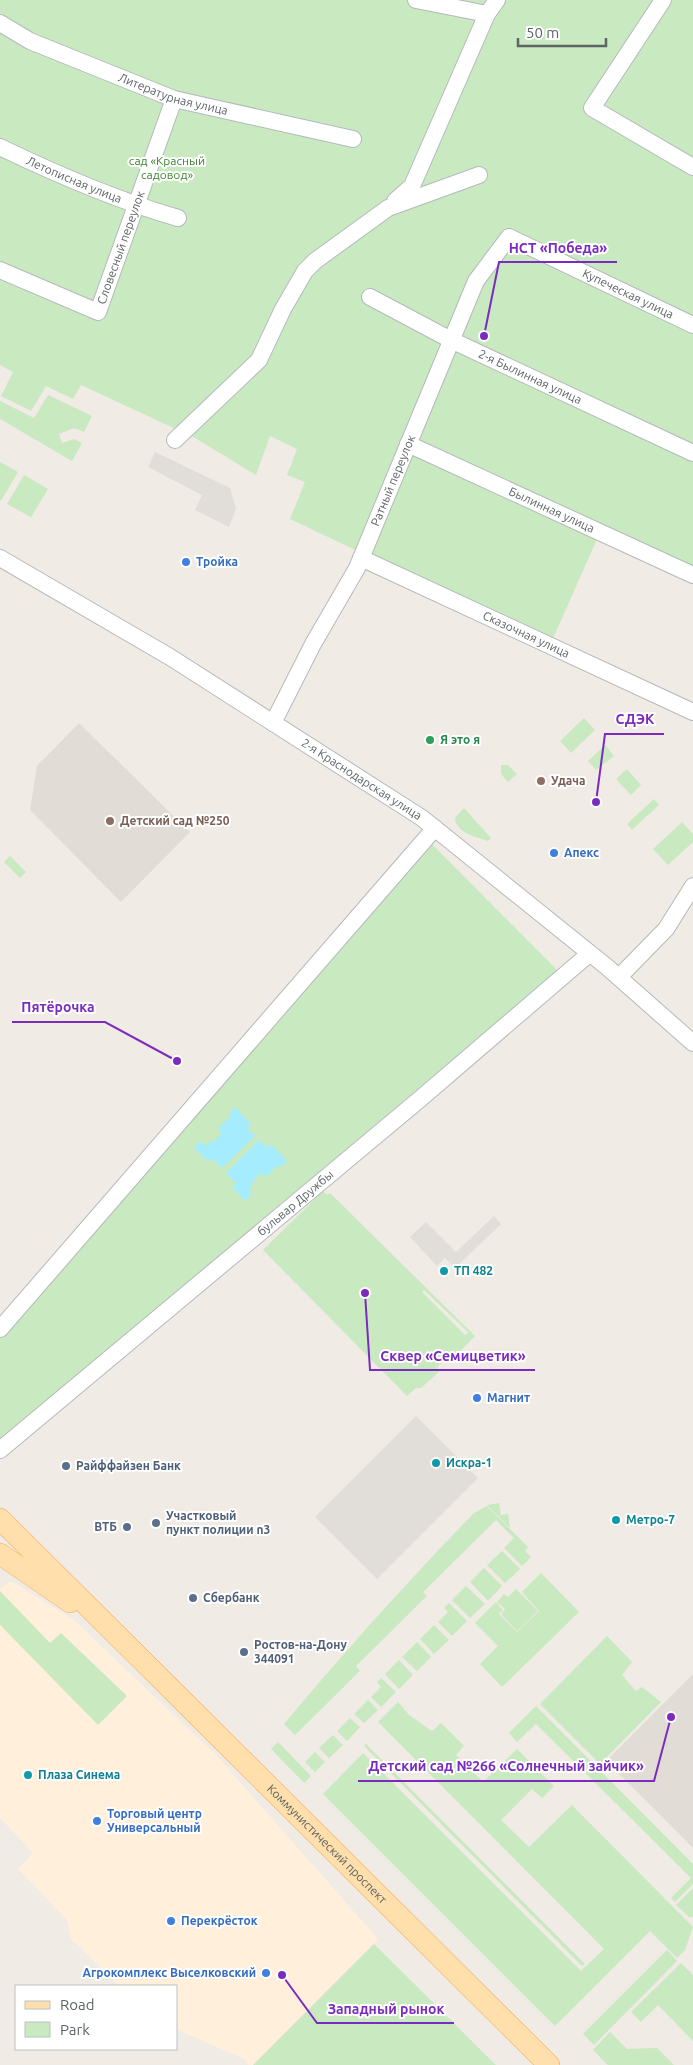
<svg xmlns="http://www.w3.org/2000/svg" width="693" height="2065" font-family="Ubuntu,sans-serif">
<style>
.commercial{fill:#ffefdb}
.industrial{fill:#e1ddd9}
.education{fill:#e2dcd6}
.green{fill:#c9e9c0;fill-rule:evenodd}
.water{fill:#a6ecff}
.lines{fill:none;stroke-linecap:round;stroke-linejoin:round}
.minor-casing{stroke:#b5b9bc;stroke-width:18}
.major-casing{stroke:#f9a755;stroke-width:22}
.minor{stroke:#fff;stroke-width:16}
.major{stroke:#ffdfab;stroke-width:21}
.shop-dot{fill:#3f7fe0;stroke:#fff;stroke-width:2}
.leisure-dot{fill:#2e9e5b;stroke:#fff;stroke-width:2}
.education-dot{fill:#8d6e63;stroke:#fff;stroke-width:2}
.culture-dot{fill:#0f9aa8;stroke:#fff;stroke-width:2}
.service-dot{fill:#5c6f8a;stroke:#fff;stroke-width:2}
.labels{text-anchor:middle;stroke-width:4;stroke-linejoin:round;paint-order:stroke}
.street-label{font-size:12px;fill:#5d6366;stroke:#fff}
.park-label{font-size:12px;fill:#3e8230;stroke:#fff}
.shop-label{font-size:12px;font-weight:bold;fill:#366cbe;stroke:#fff;text-anchor:start}
.leisure-label{font-size:12px;font-weight:bold;fill:#27864d;stroke:#fff;text-anchor:start}
.education-label{font-size:12px;font-weight:bold;fill:#785e54;stroke:#fff;text-anchor:start}
.culture-label{font-size:12px;font-weight:bold;fill:#0d838f;stroke:#fff;text-anchor:start}
.service-label{font-size:12px;font-weight:bold;fill:#4e5e75;stroke:#fff;text-anchor:start}
.leader{fill:none;stroke:#7b2cbf;stroke-width:2}
.callout-dot{fill:#7b2cbf;stroke:#fff;stroke-width:2}
.callout-label{font-size:14px;text-anchor:middle;font-weight:bold;fill:#7b2cbf;stroke:#fff;stroke-width:4;stroke-linejoin:round;paint-order:stroke}
</style>
<rect width="100%" height="100%" fill="#f0ebe5"/>
<path class="commercial" d="M8 1582H13L74 1620 217 1756 378 1939 253 2065H248L246 2060 176 2029V1986H119L71 1939 67 1920 18 1869 33 1853 0 1818V1589Z"/>
<path class="industrial" d="M155 452 230 488 236 509 229 527 195 510 202 495 148 467Z
M494 1216 501 1224 455 1268 445 1258 437 1266 410 1237 426 1222 456 1252Z
M416 1416 478 1478 377 1579 315 1517Z"/>
<path class="education" d="M79 723 190 832 121 902 30 810 37 766Z
M693 1674V1848L606 1761Z"/>
<path class="green" d="M0 0H494L411 180 376 212 305 264 256 359 180 431 81 385 73 399 46 386 31 411 1 396 13 372 0 365Z
M500 0H693V571L601 530 551 643 290 519 305 482 287 475 297 449 270 436 256 475 190 435 261 362 306 273 414 188Z
M48 395 92 416 84 432 74 428 59 434 62 443 74 439 82 443 72 461 0 419V401L34 418Z
M0 462 18 472 1 501 0 500Z
M24 475 48 489 31 517 7 504Z
M584 718 595 730 571 753 560 741Z
M605 745 614 756 596 770 588 761Z
M501 765H508L517 774 508 782 501 774Z
M627 769 641 785 631 795 616 779Z
M654 799 659 805 632 830 627 824Z
M464 808 491 838 488 841C476 837 456 833 455 818Z
M682 822 693 834V842L668 865 653 849Z
M429 841 558 971 0 1440V1334Z
M10 856 26 872 20 878 4 862Z
M323 1191 327 1195 330 1193 475 1336 449 1363 444 1360 437 1368 440 1371 421 1388H416L407 1396 263 1250ZM424 1290 468 1332V1333L465 1335 422 1292Z
M499 1503 501 1515 508 1514 510 1528 487 1505Z
M487 1506 528 1547 525 1551 531 1557 522 1566 504 1548 514 1538 496 1520 423 1592 427 1596 356 1666 360 1671 295 1735 284 1724C345 1651 408 1581 474 1513Z
M502 1551 520 1569 505 1583 487 1565Z
M484 1568 502 1586 488 1601 470 1582Z
M541 1573 579 1612 502 1687 480 1664 498 1646 475 1623 496 1602 503 1610 499 1614 517 1632 539 1611 522 1592Z
M466 1586 485 1604 470 1618 452 1600Z
M516 1589 538 1611 517 1631 501 1614 505 1609 497 1602 504 1594 508 1597Z
M0 1591 50 1643 61 1633 127 1696 98 1725 0 1625Z
M449 1603 467 1621 452 1636 438 1622 448 1612 444 1608Z
M434 1625 449 1640 434 1654 420 1639Z
M607 1636 632 1662 622 1675 636 1691 642 1687 661 1702 600 1764 540 1704Z
M417 1642 431 1657 417 1671 402 1657Z
M399 1660 413 1675 399 1689 385 1674Z
M381 1678 396 1692 381 1707 371 1697 381 1687 377 1682Z
M368 1700 378 1710 364 1723 354 1714Z
M398 1702 409 1715 432 1731 441 1723 464 1746 456 1755 483 1782 517 1749 554 1786 542 1798 532 1789 501 1820 529 1847 572 1805 693 1927 685 1950 677 1958 650 1931 555 2026 323 1794 363 1753 581 1971 604 1949 378 1722Z
M536 1706 693 1864V1884L675 1902 671 1898 691 1878 536 1724 517 1742 509 1733Z
M350 1718 360 1727 347 1741 337 1731Z
M333 1735 343 1745 329 1758 319 1748Z
M278 1742 311 1776 304 1783 271 1749Z
M366 1744 585 1964 582 1966 364 1746Z
M315 1752 325 1762 315 1772 305 1762Z
M693 1888V1917H689L676 1905Z
M374 1944 496 2065H253Z
M667 1950 677 1961 594 2045 583 2034Z
M681 1963 693 1975V2041L658 2005 641 2022 631 2012Z
M610 2032 627 2049 657 2048 674 2065H608L593 2050Z"/>
<path class="water" d="M235 1107 251 1124 247 1128 255 1136 222 1168 212 1158 208 1162 194 1148 201 1141 206 1146 211 1141 213 1142 222 1133 218 1128 231 1116 229 1114Z
M259 1140 267 1148 271 1144 287 1161 281 1167 278 1165 266 1177 261 1173 252 1182 253 1184 248 1189 252 1194 245 1201 232 1187 236 1183 226 1173Z"/>
<g class="lines">
<g class="minor-casing">
<g id="minor">
<path d="M416 0 487 14"/>
<path d="M663 0 592 108 693 167"/>
<path id="s1" d="M0 23 30 41 174 99 353 139"/>
<path id="s2" d="M0 147C58 175 116 200 178 218"/>
<path d="M395 201 412 186 487 14 497 0"/>
<path id="s3" d="M0 270 98 312 174 99"/>
<path id="s4" d="M370 297 451 340 693 453"/>
<path d="M175 440 259 360 283 309 305 271 315 261 388 208 479 175"/>
<path id="s5" d="M408 444 693 575"/>
<path id="s6" d="M0 558 170 657 422 818 607 967 693 1043"/>
<path id="s7" d="M361 558 693 712"/>
<path id="s8" d="M273 723 313 644 357 568 476 281 509 237 693 325"/>
<path d="M619 977 666 929 693 886"/>
<path d="M0 1329 435 828"/>
<path id="s9" d="M0 1450 420 1099 589 954"/>
</g>
</g>
<g class="major-casing">
<g id="major">
<path id="s10" d="M0 1519 549 2065"/>
<path d="M0 1554 70 1602"/>
</g>
</g>
<use href="#minor" class="minor"/>
<use href="#major" class="major"/>
</g>
<g class="shop-dot">
<circle cx="186" cy="562" r="5"/>
<circle cx="554" cy="853" r="5"/>
<circle cx="477" cy="1398" r="5"/>
<circle cx="97" cy="1821" r="5"/>
<circle cx="171" cy="1921" r="5"/>
<circle cx="266" cy="1973" r="5"/>
</g>
<circle class="leisure-dot" cx="430" cy="740" r="5"/>
<g class="education-dot">
<circle cx="541" cy="781" r="5"/>
<circle cx="110" cy="821" r="5"/>
</g>
<g class="culture-dot">
<circle cx="444" cy="1271" r="5"/>
<circle cx="436" cy="1463" r="5"/>
<circle cx="616" cy="1520" r="5"/>
<circle cx="28" cy="1775" r="5"/>
</g>
<g class="service-dot">
<circle cx="66" cy="1466" r="5"/>
<circle cx="156" cy="1523" r="5"/>
<circle cx="127" cy="1527" r="5"/>
<circle cx="193" cy="1598" r="5"/>
<circle cx="244" cy="1652" r="5"/>
</g>
<g class="labels">
<g class="street-label">
<text dy="4" stroke="none"><textPath href="#s1" startOffset="188">Литературная улица</textPath></text>
<text dy="4" stroke="none"><textPath href="#s2" startOffset="81">Летописная улица</textPath></text>
<text dy="4" stroke="none"><textPath href="#s3" startOffset="175">Словесный переулок</textPath></text>
<text dy="4" stroke="none"><textPath href="#s8" startOffset="674">Купеческая улица</textPath></text>
<text dy="4" stroke="none"><textPath href="#s4" startOffset="179">2-я Былинная улица</textPath></text>
<text dy="4" stroke="none"><textPath href="#s8" startOffset="271">Ратный переулок</textPath></text>
<text dy="4" stroke="none"><textPath href="#s5" startOffset="158">Былинная улица</textPath></text>
<text dy="4" stroke="none"><textPath href="#s7" startOffset="182">Сказочная улица</textPath></text>
<text dy="4" stroke="none"><textPath href="#s6" startOffset="424">2-я Краснодарская улица</textPath></text>
<text dy="4" stroke="none"><textPath href="#s9" startOffset="385">бульвар Дружбы</textPath></text>
<text dy="4" stroke="none"><textPath href="#s10" startOffset="461">Коммунистический проспект</textPath></text>
</g>
<g class="park-label">
<text x="167" y="165">сад «Красный<tspan x="167" dy="14">садовод»</tspan></text>
</g>
<g class="shop-label">
<text x="196" y="566">Тройка</text>
<text x="564" y="857">Апекс</text>
<text x="487" y="1402">Магнит</text>
<text x="107" y="1818">Торговый центр<tspan x="107" dy="14">Универсальный</tspan></text>
<text x="181" y="1925">Перекрёсток</text>
<text x="256" y="1977" text-anchor="end">Агрокомплекс Выселковский</text>
</g>
<g class="leisure-label">
<text x="440" y="744">Я это я</text>
</g>
<g class="education-label">
<text x="551" y="785">Удача</text>
<text x="120" y="825">Детский сад №250</text>
</g>
<g class="culture-label">
<text x="454" y="1275">ТП 482</text>
<text x="446" y="1467">Искра-1</text>
<text x="626" y="1524">Метро-7</text>
<text x="38" y="1779">Плаза Синема</text>
</g>
<g class="service-label">
<text x="76" y="1470">Райффайзен Банк</text>
<text x="166" y="1520">Участковый<tspan x="166" dy="14">пункт полиции n3</tspan></text>
<text x="117" y="1531" text-anchor="end">ВТБ</text>
<text x="203" y="1602">Сбербанк</text>
<text x="254" y="1649">Ростов-на-Дону<tspan x="254" dy="14">344091</tspan></text>
</g>
</g>
<path class="leader" d="M484 336L499 262H617M596 802L605 734H664M177 1061L105 1022H12M365 1293L370 1370H535M671 1717L654 1781H358M282 1975L317 2023H454"/>
<g class="callout-dot">
<circle cx="484" cy="336" r="5"/>
<circle cx="596" cy="802" r="5"/>
<circle cx="177" cy="1061" r="5"/>
<circle cx="365" cy="1293" r="5"/>
<circle cx="671" cy="1717" r="5"/>
<circle cx="282" cy="1975" r="5"/>
</g>
<g class="callout-label">
<text x="558" y="253">НСТ «Победа»</text>
<text x="635" y="724">СДЭК</text>
<text x="58" y="1012">Пятёрочка</text>
<text x="453" y="1361">Сквер «Семицветик»</text>
<text x="506" y="1771">Детский сад №266 «Солнечный зайчик»</text>
<text x="386" y="2014">Западный рынок</text>
</g>
<rect x="15" y="1985" width="162" height="65" fill="#ffffff" stroke="#bec1c2"/>
<rect x="25" y="2001" width="25" height="8" fill="#ffdfab" stroke="#bec1c2"/>
<text x="60" y="2010" font-size="15" fill="#5d6366">Road</text>
<rect x="25" y="2022" width="25" height="15" fill="#c9e9c0" stroke="#bec1c2"/>
<text x="60" y="2035" font-size="15" fill="#5d6366">Park</text>
<path d="M518 38v8h88v-8" fill="none" stroke="#5d6366" stroke-width="2.5"/>
<text x="526" y="38" font-size="15" fill="#5d6366" stroke="#ffffff" stroke-width="4" paint-order="stroke">50 m</text>
</svg>
